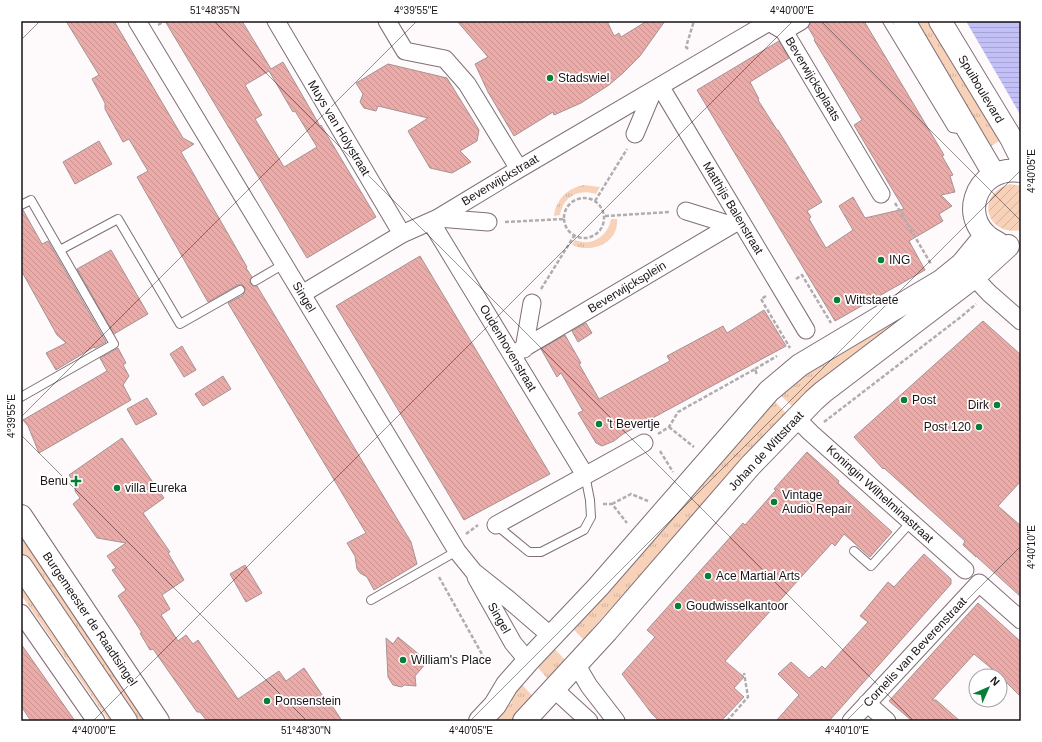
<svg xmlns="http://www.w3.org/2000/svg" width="1042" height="742" font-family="Arial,sans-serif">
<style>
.grass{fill:url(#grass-tufts)}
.garden{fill:url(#garden-furrows)}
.water{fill:url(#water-rules)}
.building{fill:url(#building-back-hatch);stroke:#a69392;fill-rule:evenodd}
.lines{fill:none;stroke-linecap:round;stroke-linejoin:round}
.lane-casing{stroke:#7f6f76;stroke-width:10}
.street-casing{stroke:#7f6f76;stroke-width:19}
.secondary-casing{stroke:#7f6f76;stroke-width:24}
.path{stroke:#b1adaf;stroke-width:2.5;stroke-dasharray:4 2;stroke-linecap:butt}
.lane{stroke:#fff;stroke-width:8}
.street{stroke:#fff;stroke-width:17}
.secondary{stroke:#fff;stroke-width:22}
.ticks{fill:none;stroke:#191316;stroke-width:1;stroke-opacity:0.45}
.poi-dot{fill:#057e36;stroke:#fff;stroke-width:1.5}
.labels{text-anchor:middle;stroke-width:3.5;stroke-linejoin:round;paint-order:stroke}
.poi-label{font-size:12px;fill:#191316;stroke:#fff;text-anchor:start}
.street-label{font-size:12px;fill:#191316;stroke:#fff}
.neatline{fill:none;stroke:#191316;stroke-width:1.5}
.ticks-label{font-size:10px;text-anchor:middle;fill:#191316}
</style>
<defs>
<pattern id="grass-tufts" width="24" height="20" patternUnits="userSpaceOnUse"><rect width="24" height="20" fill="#f8d1b9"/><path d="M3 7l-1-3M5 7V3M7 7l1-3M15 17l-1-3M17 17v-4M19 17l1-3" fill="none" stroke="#d4b39e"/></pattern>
<pattern id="garden-furrows" width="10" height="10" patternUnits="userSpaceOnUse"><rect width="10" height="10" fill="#f8d1b9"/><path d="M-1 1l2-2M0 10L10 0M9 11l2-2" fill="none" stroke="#d4b39e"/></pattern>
<pattern id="water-rules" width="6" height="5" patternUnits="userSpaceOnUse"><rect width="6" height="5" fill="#c3c0f7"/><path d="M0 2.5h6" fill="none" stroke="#a7a4d3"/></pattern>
<pattern id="building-back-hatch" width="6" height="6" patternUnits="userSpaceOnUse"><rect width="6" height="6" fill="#ebaba8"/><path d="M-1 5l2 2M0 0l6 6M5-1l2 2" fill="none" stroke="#c99290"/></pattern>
</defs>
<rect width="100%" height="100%" fill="#fefafc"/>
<path class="grass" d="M908 21H934L1004 138 988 148Z
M584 185 600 187 596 194C578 188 563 197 560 215L554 216C556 199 568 188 584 185Z
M611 219H617C619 243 592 254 572 245L575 240C592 247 608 236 611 219Z
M930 302 794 408 776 391 821 358Z
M770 397 788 415 592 629 593 640 588 644 568 624Z
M21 527 150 721H136L21 554Z
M21 572 117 721H109L21 595Z
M550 644 567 662 552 684 533 662Z
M518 680 537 701 519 721H495L512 702 511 687Z"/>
<path class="garden" d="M1010 184 1021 186V230C985 237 975 193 1010 184Z"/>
<path class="water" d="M966 21H1021V116Z"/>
<path class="building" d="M66 21H114L183 138 194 144 181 152 247 267 246 268 252 277 250 281V283L253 286H257L411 542 417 564 374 590 367 577 360 573 357 569 355 556 347 543 366 533 228 303 243 295 245 290V288L242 285H238L208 302 137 177 148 171 129 139 123 142 105 109V103L92 79 99 75Z
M165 21H242L271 69 283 62 320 126 321 125 376 217 307 258ZM269 71 293 112 295 111 317 147 284 167 255 119 262 115 245 85Z
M457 21H607L614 36 619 33 621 37 647 21H665L640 56 623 73 609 85 581 103 554 115 553 112 514 136 488 92 475 64 488 57Z
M811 21H864L944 155 942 156 953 175 950 176 955 192 941 195 952 206 939 214 943 221 909 241 925 270 835 321 697 90 779 41 789 58 750 82 759 99 758 100 777 130H778L822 202 807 211 811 217 809 219 826 248 853 230 839 206 853 197 865 218 904 209 854 125 862 120 814 40 815 39 808 27Z
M388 64 447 78 479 130 477 141 460 151 471 162 452 173 430 168 408 131 428 118 378 106 376 111 364 108 360 102 363 94 356 83Z
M99 141 112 164 75 184 63 162Z
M21 210H23L42 244 48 241 106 342 95 348 94 347 56 370 46 353 66 343 57 335 21 270Z
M111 250 148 314 114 334 77 269Z
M420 256 550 474 464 520 336 306Z
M764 310 786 346 623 434 614 441 602 446 596 443 578 413 583 411 561 373 557 377 541 349 565 335 581 363 579 364 599 399 670 361 667 356 723 326 727 333Z
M983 321 1021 355V481L998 506 1021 526V597L977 557V556L976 557 963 545 965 541 884 468 883 469 854 437Z
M586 323 592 333 578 342 572 331Z
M182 346 196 370 184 377 170 354Z
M118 348 126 363 123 365 129 376 123 385 131 400 39 453 28 426 23 420 107 371 100 358Z
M223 376 231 389 203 406 195 394Z
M147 398 157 414 136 425 127 409Z
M122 438 164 498 143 513 170 552 168 553 184 580 162 595 170 609 161 615 178 641 186 635 193 644 198 640 238 699 279 671 286 681 304 668 329 705 331 704 342 721H207L200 712H197L153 649 150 650 140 633H142L118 596 126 590 112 570 116 568 107 556 126 543 97 538 73 504 80 498 75 491 76 485 69 475Z
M807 452 839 481 838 483 892 532 870 557 844 534 835 546 832 543 802 576 725 661 744 677 734 688 744 697 721 721H659L652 714 622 674 655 637 647 630 743 523 745 525 776 490 774 489Z
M924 554 951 579V584L829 721H776L799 695 778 674 791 662 809 678 822 666 825 669 868 622 860 616 888 582 894 587Z
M245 565 262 593 246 602 230 574Z
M978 603 1021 642V697L997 673 974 654 932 700H936L960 721H912L889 701Z
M398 637 421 656 427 662 415 676 416 686 404 685 402 687 393 685 388 677 386 638 393 644Z
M21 644 75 721H31L21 706Z"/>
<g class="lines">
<g class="lane-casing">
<path id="lane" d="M887 21 952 128 964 130
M21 205 31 200 114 344 21 397
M60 250 118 219 180 324 240 290
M255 281 284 264
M496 525 529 552H541L584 530 591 517 590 500 585 475
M854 551 871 566 911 522
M371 600 457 551"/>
</g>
<g class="street-casing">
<path id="street" d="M137 21 457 551 474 572 508 599 551 636
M276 21 402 234
M387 21 405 51 445 59 467 84 519 169
M784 31 801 21
M660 86 806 330
M635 134 653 91
M686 211 731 225
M438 218 488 222
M431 222 585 475
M974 277 989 293 1021 321
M302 294 402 234 438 218 519 169 769 22 784 31 881 194
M524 349 532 303
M512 355 740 220
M796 418 811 433 965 570
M496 525 644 443
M476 577 513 643 528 661
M21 613 96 721
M576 664 589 686 616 721
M554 689 589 721
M867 703 887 721
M851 721 979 583 1021 620"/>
</g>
<g class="secondary-casing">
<path id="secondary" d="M904 21 994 174
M940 21 1011 138 1021 158
M998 243C956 225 973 164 1021 171
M21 516 158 721
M21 566 126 721
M480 721 495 705 507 685 528 661 598 587 769 391 800 365 941 281 962 264 986 235
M524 721 607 631 750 466 814 400 823 392 974 277 1008 246"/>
</g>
<path class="path" d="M158 25 165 21
M688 49 686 47 694 21
M564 218a20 20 0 1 1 40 0a20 20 0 1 1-40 0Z
M595 201 627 149
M895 203 931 264
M605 216 670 212
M505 222 564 219
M796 279 802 275 831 323
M541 289 574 236
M766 296 761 299 790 348
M755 369 777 356
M824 422 962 316 976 304
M669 427 694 447
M658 434 669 427 678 412 755 369 757 375
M660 451 673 472
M603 504H612L627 523
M612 504 631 494 648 501
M466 534 478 525
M439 577 488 665
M727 721 748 697 744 673"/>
<use href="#lane" class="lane"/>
<use href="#street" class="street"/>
<use href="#secondary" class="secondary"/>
</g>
<path class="ticks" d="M214 21 914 721M821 21 1021 221M21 40 40 21M21 417 417 21M21 435 307 721M93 721 793 21M470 721 1021 170M846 721 1021 546"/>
<g class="poi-dot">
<circle cx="550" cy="78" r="4"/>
<circle cx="881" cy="260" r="4"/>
<circle cx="837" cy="300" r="4"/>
<circle cx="904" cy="400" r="4"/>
<circle cx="997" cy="405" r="4"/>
<circle cx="599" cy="424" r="4"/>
<circle cx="979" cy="427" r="4"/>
<path d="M74 475h4v4h4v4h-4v4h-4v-4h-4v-4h4z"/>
<circle cx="117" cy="488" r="4"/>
<circle cx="774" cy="502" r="4"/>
<circle cx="708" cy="576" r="4"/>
<circle cx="678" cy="606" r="4"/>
<circle cx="403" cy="660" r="4"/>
<circle cx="267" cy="701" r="4"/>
</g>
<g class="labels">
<g class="poi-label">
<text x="558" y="82">Stadswiel</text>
<text x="889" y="264">ING</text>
<text x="845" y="304">Wittstaete</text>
<text x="912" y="404">Post</text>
<text x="989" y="409" text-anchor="end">Dirk</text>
<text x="607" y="428">'t Bevertje</text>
<text x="971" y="431" text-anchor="end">Post 120</text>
<text x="68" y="485" text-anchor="end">Benu</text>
<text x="125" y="492">villa Eureka</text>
<text x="782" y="499">Vintage<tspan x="782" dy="14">Audio Repair</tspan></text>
<text x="716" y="580">Ace Martial Arts</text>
<text x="686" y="610">Goudwisselkantoor</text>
<text x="411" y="664">William's Place</text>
<text x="275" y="705">Ponsenstein</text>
</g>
<g class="street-label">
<text transform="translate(813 79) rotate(59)" y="4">Beverwijcksplaats</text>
<text transform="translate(981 89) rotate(59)" y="4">Spuiboulevard</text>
<text transform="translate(339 128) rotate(59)" y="4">Muys van Holystraat</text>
<text transform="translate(500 180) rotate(-31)" y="4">Beverwijckstraat</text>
<text transform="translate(733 208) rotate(59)" y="4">Matthijs Balenstraat</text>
<text transform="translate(627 287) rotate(-31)" y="4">Beverwijcksplein</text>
<text transform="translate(304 297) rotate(59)" y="4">Singel</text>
<text transform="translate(508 348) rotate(59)" y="4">Oudenhovenstraat</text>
<text transform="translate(766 451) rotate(-47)" y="4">Johan de Wittstraat</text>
<text transform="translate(880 494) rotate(42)" y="4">Koningin Wilhelminastraat</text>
<text transform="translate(499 618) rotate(60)" y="4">Singel</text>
<text transform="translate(90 619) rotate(56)" y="4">Burgemeester de Raadtsingel</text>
<text transform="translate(915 652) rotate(-47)" y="4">Cornelis van Beverenstraat</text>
</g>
</g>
<rect width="1042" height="742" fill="none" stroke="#ffffff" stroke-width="44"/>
<g transform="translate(988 688) rotate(45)"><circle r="19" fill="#ffffff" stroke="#a3a1a2"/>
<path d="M0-3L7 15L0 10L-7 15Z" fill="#057e36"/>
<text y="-6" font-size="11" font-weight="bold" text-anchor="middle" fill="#191316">N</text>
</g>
<rect x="22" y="22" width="998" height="698" class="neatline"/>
<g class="ticks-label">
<text x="215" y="14">51°48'35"N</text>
<text x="416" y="14">4°39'55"E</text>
<text x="792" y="14">4°40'00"E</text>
<text transform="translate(1031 171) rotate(-90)" y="4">4°40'05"E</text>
<text transform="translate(11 416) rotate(-90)" y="4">4°39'55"E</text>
<text transform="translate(1031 547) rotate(-90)" y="4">4°40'10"E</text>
<text x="94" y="734">4°40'00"E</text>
<text x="306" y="734">51°48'30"N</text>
<text x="471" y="734">4°40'05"E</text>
<text x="847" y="734">4°40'10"E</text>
</g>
</svg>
